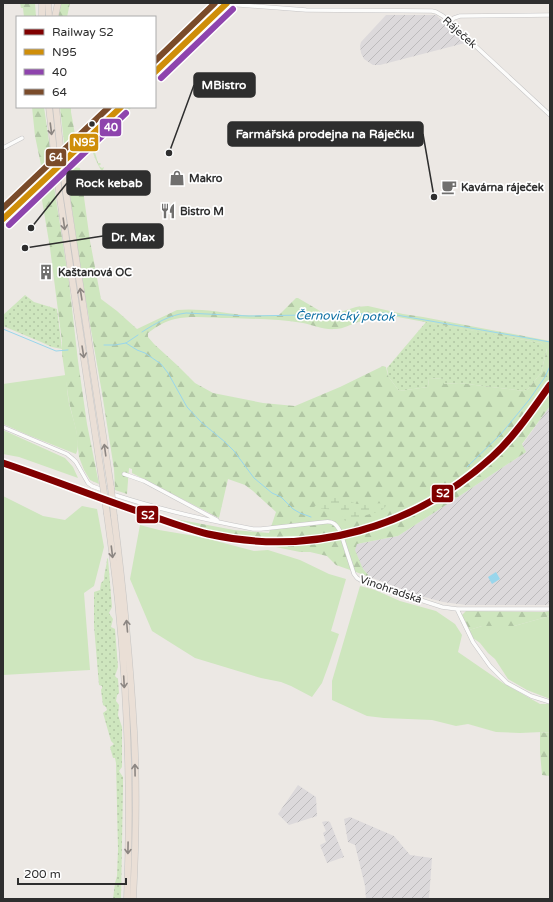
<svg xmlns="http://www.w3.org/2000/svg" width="553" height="902" font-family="'Varela Round',sans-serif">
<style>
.industrial{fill:url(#industrial-furrows)}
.grass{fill:url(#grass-dots)}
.forest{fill:url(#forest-firs);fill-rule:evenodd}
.wetland{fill:url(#wetland-marsh)}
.garden{fill:#cee6be}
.water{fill:#99d6ec}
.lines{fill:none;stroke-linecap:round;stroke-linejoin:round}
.stream{stroke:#99d6ec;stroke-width:1}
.street-casing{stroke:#c5c4c5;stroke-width:4.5}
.secondary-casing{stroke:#c5c4c5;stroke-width:6}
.highway-casing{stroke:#c6c5c4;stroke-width:7}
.street{stroke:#fcfcfb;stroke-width:3.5}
.secondary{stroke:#fcfcfb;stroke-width:5}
.highway{stroke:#eadfd6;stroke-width:6}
.highway-bridge-casing{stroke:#c6c5c4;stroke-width:7;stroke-linecap:butt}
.highway-bridge{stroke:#eadfd6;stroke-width:6}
.bus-1-casing{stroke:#fff;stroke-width:9}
.bus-2-casing{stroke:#fff;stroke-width:9}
.bus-3-casing{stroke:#fff;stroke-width:9}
.bus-1{stroke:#cf8e09;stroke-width:6}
.bus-2{stroke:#8e44ad;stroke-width:6}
.bus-3{stroke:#7a4b2a;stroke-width:6}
.rail-1-casing{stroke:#fff;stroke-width:10}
.rail-1{stroke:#800000;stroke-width:7}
.oneway{stroke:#8c8682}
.bus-dot{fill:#2e2e2e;stroke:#fff;stroke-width:1.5}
.labels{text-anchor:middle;stroke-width:3.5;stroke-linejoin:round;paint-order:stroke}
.street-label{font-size:11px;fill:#2e2e2e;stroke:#fff}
.poi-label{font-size:11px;font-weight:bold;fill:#2e2e2e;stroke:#fff;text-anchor:start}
.water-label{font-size:12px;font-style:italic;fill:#0d6fa3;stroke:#fff}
.leader{fill:none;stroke:#2e2e2e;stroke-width:1.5}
.callout-dot{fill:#2e2e2e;stroke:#fff;stroke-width:1.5}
.callout{fill:#2e2e2e;stroke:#2e2e2e;stroke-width:1.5}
.callout-label{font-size:12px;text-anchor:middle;font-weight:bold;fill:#fff}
.line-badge{stroke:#fff;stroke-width:1.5}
.badge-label{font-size:11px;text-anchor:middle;font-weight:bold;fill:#fff}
</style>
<defs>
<pattern id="industrial-furrows" width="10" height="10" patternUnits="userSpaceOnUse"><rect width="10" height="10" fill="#dcd9db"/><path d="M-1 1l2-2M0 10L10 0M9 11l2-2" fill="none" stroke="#bdbbbc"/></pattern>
<pattern id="grass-dots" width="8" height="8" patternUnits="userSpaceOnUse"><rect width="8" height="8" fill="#cee6be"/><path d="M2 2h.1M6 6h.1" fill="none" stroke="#b1c6a4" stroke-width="1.8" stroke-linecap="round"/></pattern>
<pattern id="forest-firs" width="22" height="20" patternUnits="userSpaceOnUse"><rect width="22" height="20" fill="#cee6be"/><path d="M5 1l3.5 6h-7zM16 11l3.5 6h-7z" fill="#b1c6a4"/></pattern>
<pattern id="wetland-marsh" width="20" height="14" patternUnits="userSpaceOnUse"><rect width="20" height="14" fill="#cee6be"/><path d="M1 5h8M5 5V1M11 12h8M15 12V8" fill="none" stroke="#b1c6a4"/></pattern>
</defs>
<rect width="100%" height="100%" fill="#ece8e4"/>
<path class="industrial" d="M386 15H436L465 43 380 65H373L364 59 361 53 360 46 361 42Z
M550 406V604L546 605H466L443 602 417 595 370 577 363 569 354 549 357 544 398 536 449 503 526 452 522 445Z
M298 785 316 797 317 816 289 825 278 814Z
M350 817 394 836 410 855 432 858 429 899H366L365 886 355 845 348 842 344 819Z
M326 821 330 822 344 857 327 863 320 845 326 842 323 833 326 831 322 822Z"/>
<path class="grass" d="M127 107H132L94 143 96 148 94 149 98 163H100L101 164 99 166 102 168 104 167 103 170H101C97 164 90 147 90 140L114 116Z
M25 295 34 302 57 309 62 349 52 347 41 342 3 326V315Z
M426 322 541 343 547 348 541 373 528 389 524 391 459 383 443 384 444 379 429 378 428 387 399 391 388 376 387 368Z
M107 558 108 559 112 607 109 613 113 619 111 627 115 629 118 667 115 676 118 679 119 693 117 695 116 701 119 705 118 715 122 727V767L119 771 123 777V787L121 899H113L115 883 117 876 118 850 116 763 115 758H113L110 747 114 744 111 741 103 713 107 710 106 707 103 705 101 690 102 688V686L99 685 94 626V592L100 590 101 583 104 580C104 572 107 566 107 558Z"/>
<path class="forest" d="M20 3H35L36 17H24L23 8H21Z
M60 3H70L67 17H57Z
M32 107H44L51 155 50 156 51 165 46 169 41 165 35 136Z
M60 107H71V112L76 140 65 152Z
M68 166 80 168 90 241 101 299 117 311 137 329 177 310C198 308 220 312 242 315 254 316 267 315 279 315L296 298H298L320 311 331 315 356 307 368 306 403 314 423 317 550 341C550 348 552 375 550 380 548 385 542 391 539 395 529 409 519 423 508 436 446 508 347 546 253 538 222 535 194 527 165 517L234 530 269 533 276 512 253 491 245 485 228 479 219 518 132 473V469L129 468 127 494 115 490 114 469 102 393 83 284 67 176H68L67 167ZM368 314 341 319 329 317 340 315ZM392 316 541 343 547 349 541 373 528 389 524 391 459 383 444 384V379L429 378 428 387 399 391 388 376 386 367 383 366 340 387 295 406 263 403 213 393 195 383 177 365 154 344 148 337V333C156 327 165 321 175 319 192 315 212 318 230 318 254 319 279 319 303 323 313 325 324 330 335 329 344 329 351 324 358 322 369 319 381 317 392 316Z
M53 180 69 282 78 361 87 424 99 484 90 480 84 470 79 457 76 430 69 402 62 354V342L50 248 42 200 43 190Z
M550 390V406L522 444 526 452 449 503 398 536 357 544 355 550 363 569 370 577 336 565 327 556 310 552H300L266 545C277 545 288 546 299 545 371 540 444 509 495 458 516 437 533 414 550 390Z
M466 611 544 612 550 611V616L514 626H482L469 630 462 615Z
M540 732 550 733V776L542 775 540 752Z"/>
<path class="wetland" d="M339 497 357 504 389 503 381 511 345 521 338 510 313 508 323 499Z"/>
<path class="garden" d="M66 375C67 384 67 394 69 403 72 417 82 441 76 454L28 435 3 424V384Z
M3 430 65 458 73 467 78 478 19 457 3 454Z
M3 496 43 516 65 520 82 506 97 509 104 547 94 586 84 593 90 670 3 675Z
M140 525 159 530 201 537 254 551 268 550 300 560 329 574 346 579 331 631 339 634 329 664 322 683 312 697 291 686 281 682 261 678 195 658 152 631 130 579Z
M360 586 375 590 400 601 436 611 455 624 462 635 458 652 503 683 540 704H550V733L542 732 520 733 496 732 468 724 456 726 432 720 384 718 367 716 332 700V681Z
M550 616V699L527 690 508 679 495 659 488 653 480 643 473 638 469 630 482 626H514Z"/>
<path class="water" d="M363 313 369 314 341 319 328 317Z
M496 572 500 579 492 584 488 577Z"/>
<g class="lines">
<path class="stream" d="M369 314 385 313 550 342
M3 329 56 351 68 350
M142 332C156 323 170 315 186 313L249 316 305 315 328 317
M126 343 137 350 145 353 161 364 168 373 187 407 201 422 225 442 234 451 254 478 272 493 281 497 293 509 300 513 311 517
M104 345H115L126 343 138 335
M467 467 501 434 529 400 545 377 550 366"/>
<g class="street-casing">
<path id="street" d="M226 4 306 10 432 11 436 12 443 16 550 115
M449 23 454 18 460 16 550 15
M3 148 22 138
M3 427 67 454 73 459 76 462 88 483 92 486 100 489
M124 474 144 481 217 520
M115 495C161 510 206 520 253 529H261L325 522C333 521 336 524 340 531L354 574 357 578 362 581 442 607 457 609H550
M457 609 473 642 490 666 507 683 531 696 550 702"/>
</g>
<g class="secondary-casing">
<path id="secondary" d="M155 72 227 3
M66 159 121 107
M3 219 52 172"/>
</g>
<g class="highway-casing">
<path id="highway" d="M42 3V17
M48 3 49 17
M55 17 58 3
M49 107 54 152
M56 107 60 146
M64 179 111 488
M58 185 103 486
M107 514C111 543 115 572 118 601 128 700 131 800 127 899
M114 516C123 588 130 659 134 731 137 787 136 843 133 899"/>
</g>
<use href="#street" class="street"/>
<use href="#secondary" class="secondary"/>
<use href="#highway" class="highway"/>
<g class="highway-bridge-casing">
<path id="highway-bridge" d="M60 146 64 179
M54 152 58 185
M103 486 107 514
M111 488 114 516"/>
</g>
<use href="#highway-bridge" class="highway-bridge"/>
<g class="bus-1-casing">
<path id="bus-1" d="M155 72 227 3
M3 219 121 107"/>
</g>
<g class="bus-2-casing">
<path id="bus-2" d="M161 78 233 9
M9 225 126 113"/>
</g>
<g class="bus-3-casing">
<path id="bus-3" d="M155 61 215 3
M3 208 109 107"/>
</g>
<use href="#bus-1" class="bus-1"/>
<use href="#bus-2" class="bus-2"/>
<use href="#bus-3" class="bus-3"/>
<g class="rail-1-casing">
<path id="rail-1" d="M3 463C51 479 98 498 146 514 166 521 187 529 208 534 311 557 414 528 492 457 515 436 532 410 550 385"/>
</g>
<use href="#rail-1" class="rail-1"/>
</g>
<defs><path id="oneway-shaft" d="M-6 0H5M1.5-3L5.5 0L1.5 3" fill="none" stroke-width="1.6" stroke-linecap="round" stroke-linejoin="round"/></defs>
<g class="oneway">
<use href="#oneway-shaft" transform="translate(51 129) rotate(83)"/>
<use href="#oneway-shaft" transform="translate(64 224) rotate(82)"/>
<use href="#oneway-shaft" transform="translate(81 294) rotate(-99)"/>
<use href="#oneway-shaft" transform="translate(83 352) rotate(81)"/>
<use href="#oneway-shaft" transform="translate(105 450) rotate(-98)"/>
<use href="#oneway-shaft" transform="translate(112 552) rotate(83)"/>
<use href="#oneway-shaft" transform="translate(127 626) rotate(-95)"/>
<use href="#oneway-shaft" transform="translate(124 682) rotate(87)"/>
<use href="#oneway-shaft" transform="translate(135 770) rotate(-91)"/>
<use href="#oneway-shaft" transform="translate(128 848) rotate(91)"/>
</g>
<defs>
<g id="shop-bare" transform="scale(1.2)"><path d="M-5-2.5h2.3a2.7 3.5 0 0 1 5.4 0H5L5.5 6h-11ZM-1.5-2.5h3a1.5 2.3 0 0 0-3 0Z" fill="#706f6e" stroke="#fff" stroke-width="2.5" paint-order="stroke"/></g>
<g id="cafe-bare" transform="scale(1.2)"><path d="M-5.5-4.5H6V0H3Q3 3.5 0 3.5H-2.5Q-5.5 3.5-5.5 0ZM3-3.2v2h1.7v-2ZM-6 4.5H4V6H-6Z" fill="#706f6e" stroke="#fff" stroke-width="2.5" paint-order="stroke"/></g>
<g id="restaurant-bare" transform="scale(1.2)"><path d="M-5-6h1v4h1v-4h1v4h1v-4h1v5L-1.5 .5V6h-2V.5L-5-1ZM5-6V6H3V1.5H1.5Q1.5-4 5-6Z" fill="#706f6e" stroke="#fff" stroke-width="2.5" paint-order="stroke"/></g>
<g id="building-bare" transform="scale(1.2)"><path d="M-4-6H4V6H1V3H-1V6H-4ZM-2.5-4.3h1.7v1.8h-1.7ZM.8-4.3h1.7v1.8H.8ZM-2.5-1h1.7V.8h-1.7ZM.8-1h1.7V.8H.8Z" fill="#706f6e" stroke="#fff" stroke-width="2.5" paint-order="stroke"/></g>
</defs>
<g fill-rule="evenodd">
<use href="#shop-bare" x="177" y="178"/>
<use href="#cafe-bare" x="449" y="187"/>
<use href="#restaurant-bare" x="168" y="211"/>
<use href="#building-bare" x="46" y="272"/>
</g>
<circle class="bus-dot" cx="92" cy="124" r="3.5"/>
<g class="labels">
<g class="street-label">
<text transform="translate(460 32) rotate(42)" y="4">Ráječek</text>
<text transform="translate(391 589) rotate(19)" y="4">Vinohradská</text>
</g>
<g class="poi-label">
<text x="189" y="182">Makro</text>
<text x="461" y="191">Kavárna ráječek</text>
<text x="180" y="215">Bistro M</text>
<text x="58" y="276">Kaštanová OC</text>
</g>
<g class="water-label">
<text transform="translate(345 316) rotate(1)" y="4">Černovický potok</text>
</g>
</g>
<path class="leader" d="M169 153L194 85M434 197L423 134M31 228L67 183M25 248L103 236"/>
<g class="callout-dot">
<circle cx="169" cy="153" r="4"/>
<circle cx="434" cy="197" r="4"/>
<circle cx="31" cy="228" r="4"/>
<circle cx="25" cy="248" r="4"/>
</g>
<g class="callout">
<rect x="194" y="73" width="61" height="24" rx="4"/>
<rect x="228" y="122" width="195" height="24" rx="4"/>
<rect x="67" y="171" width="83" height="24" rx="4"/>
<rect x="103" y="224" width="60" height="24" rx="4"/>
</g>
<g class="callout-label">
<text x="224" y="89">MBistro</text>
<text x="325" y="138">Farmářská prodejna na Ráječku</text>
<text x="109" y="187">Rock kebab</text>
<text x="133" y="241">Dr. Max</text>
</g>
<g class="line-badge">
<rect x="99" y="118" width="23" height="19" rx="4" fill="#8e44ad"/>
<rect x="69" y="133" width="30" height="19" rx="4" fill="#cf8e09"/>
<rect x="45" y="148" width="22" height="19" rx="4" fill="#7a4b2a"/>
<rect x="431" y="484" width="23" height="19" rx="4" fill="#800000"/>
<rect x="136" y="505" width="23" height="19" rx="4" fill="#800000"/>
</g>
<g class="badge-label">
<text x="111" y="131">40</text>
<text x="84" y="146">N95</text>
<text x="56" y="161">64</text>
<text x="443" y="497">S2</text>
<text x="148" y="519">S2</text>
</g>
<rect width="553" height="902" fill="none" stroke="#2e2e2e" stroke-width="8"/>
<rect x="16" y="16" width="140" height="92" fill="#ffffff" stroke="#ababab"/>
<rect x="24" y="29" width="20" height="6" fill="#800000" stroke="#ababab"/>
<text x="52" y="36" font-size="12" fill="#2e2e2e">Railway S2</text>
<rect x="24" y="49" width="20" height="6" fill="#cf8e09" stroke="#ababab"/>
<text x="52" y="56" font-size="12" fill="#2e2e2e">N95</text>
<rect x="24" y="69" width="20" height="6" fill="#8e44ad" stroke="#ababab"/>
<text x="52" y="76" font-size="12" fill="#2e2e2e">40</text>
<rect x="24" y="89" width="20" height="6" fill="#7a4b2a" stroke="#ababab"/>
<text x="52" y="96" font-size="12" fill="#2e2e2e">64</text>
<path d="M18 878v6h108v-6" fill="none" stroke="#2e2e2e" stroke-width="2"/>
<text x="24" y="878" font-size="12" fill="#2e2e2e" stroke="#ffffff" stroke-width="3" paint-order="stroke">200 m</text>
</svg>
